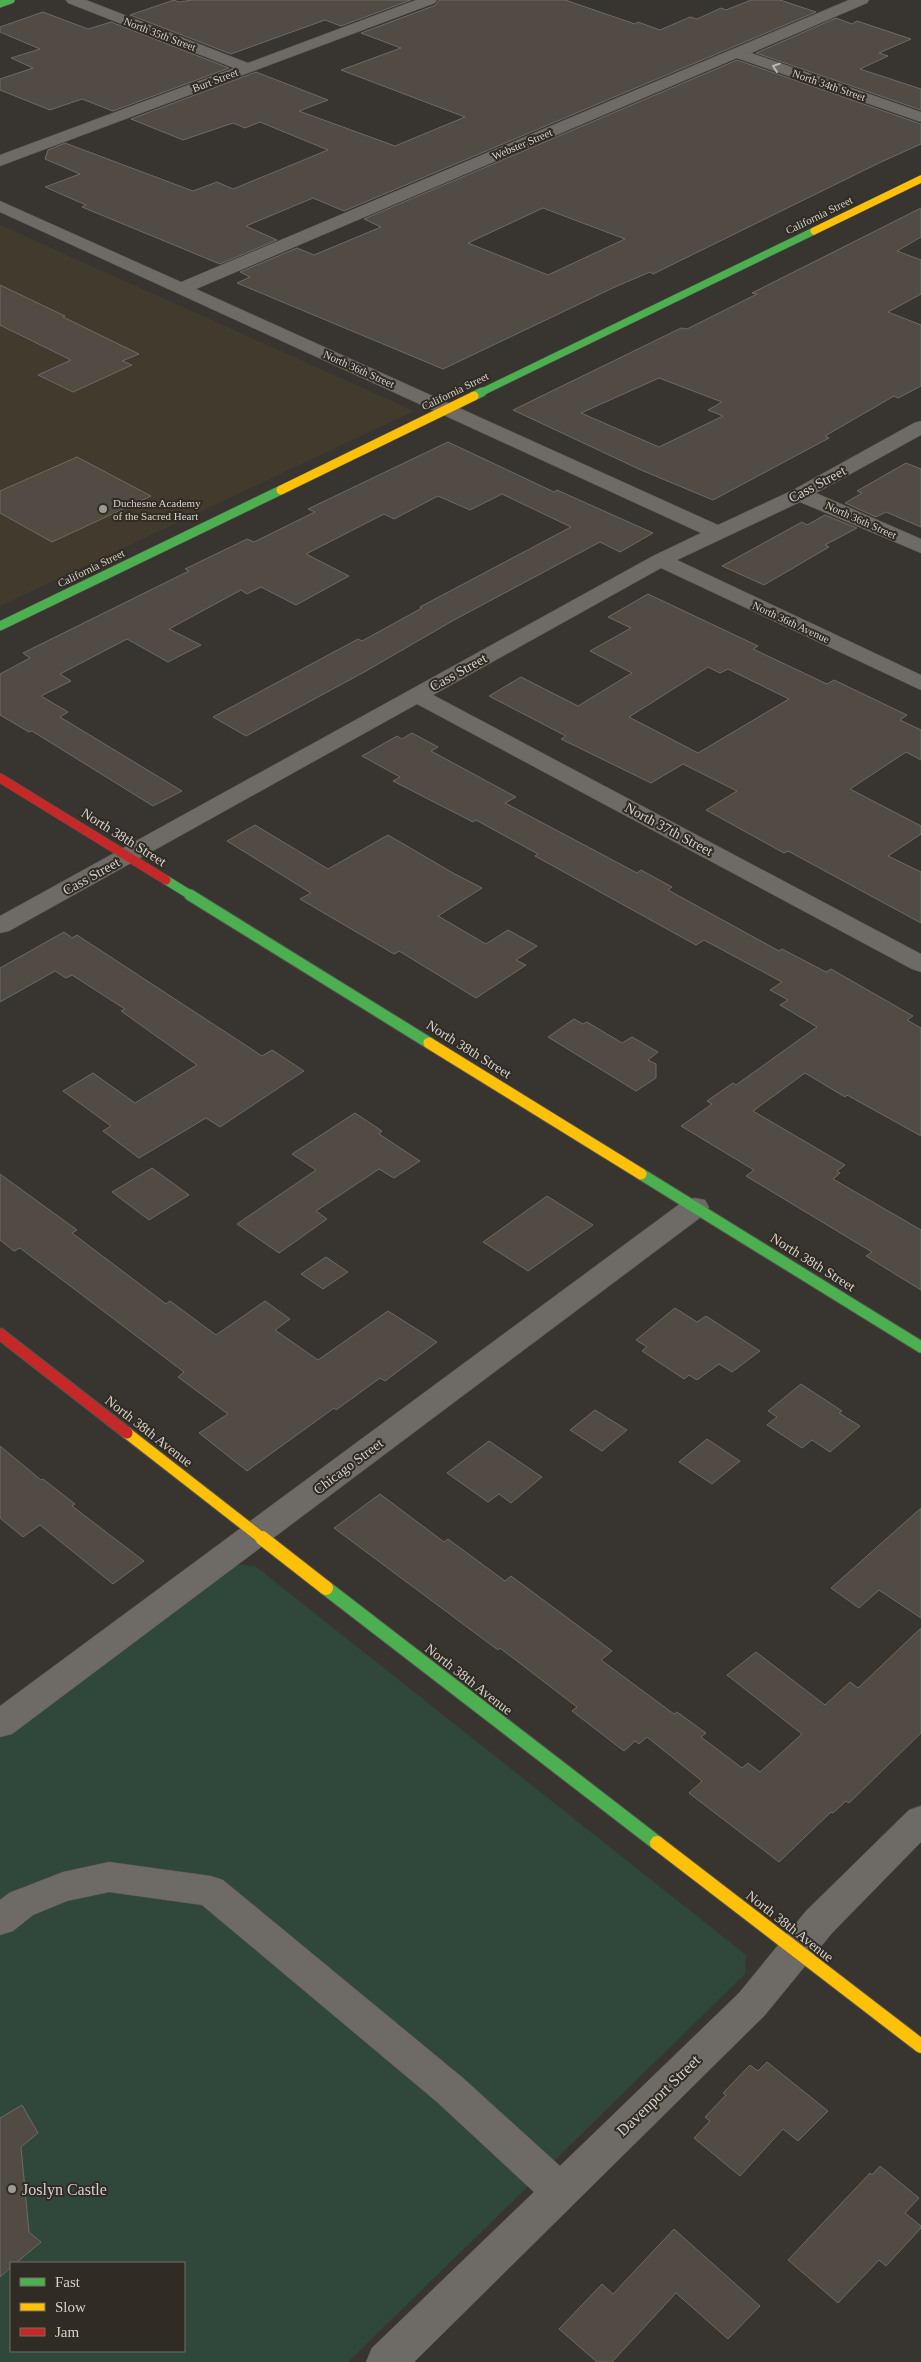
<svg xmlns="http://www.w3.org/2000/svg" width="921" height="2362" font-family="Georgia,serif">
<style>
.built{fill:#423b2d}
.green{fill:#30473c;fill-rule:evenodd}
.building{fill:#514b43;stroke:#6d6a66;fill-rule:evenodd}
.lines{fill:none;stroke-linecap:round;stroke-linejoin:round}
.street-casing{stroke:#56534f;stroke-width:1}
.fast-far3-casing{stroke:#56534f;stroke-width:8}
.fast-far2-casing{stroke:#56534f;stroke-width:10}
.fast-far1-casing{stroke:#56534f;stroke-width:13}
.fast-casing{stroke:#56534f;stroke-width:16}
.slow-far3-casing{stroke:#56534f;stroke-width:8}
.slow-far2-casing{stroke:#56534f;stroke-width:10}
.slow-far1-casing{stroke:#56534f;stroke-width:13}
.slow-casing{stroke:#56534f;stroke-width:16}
.jam-far1-casing{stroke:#56534f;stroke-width:10}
.jam-casing{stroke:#56534f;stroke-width:13}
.street{fill:#6e6b67;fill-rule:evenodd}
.fast-far3{stroke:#4caf50;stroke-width:7}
.fast-far2{stroke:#4caf50;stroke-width:9}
.fast-far1{stroke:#4caf50;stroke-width:11}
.fast{stroke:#4caf50;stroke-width:14}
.slow-far3{stroke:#ffc107;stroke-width:7}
.slow-far2{stroke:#ffc107;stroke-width:9}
.slow-far1{stroke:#ffc107;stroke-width:11}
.slow{stroke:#ffc107;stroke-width:14}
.jam-far1{stroke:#c62828;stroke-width:9}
.jam{stroke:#c62828;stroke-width:11}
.oneway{stroke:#bab8b2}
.poi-dot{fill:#9d9a95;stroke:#312c23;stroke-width:2}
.labels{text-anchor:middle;stroke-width:4;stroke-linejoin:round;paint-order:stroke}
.far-street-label{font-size:11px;fill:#d4d1cb;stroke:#312c23}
.far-poi-label{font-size:11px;fill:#d4d1cb;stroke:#312c23;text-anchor:start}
.street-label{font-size:14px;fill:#d4d1cb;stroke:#312c23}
.near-street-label{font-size:16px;fill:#d4d1cb;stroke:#312c23}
.near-poi-label{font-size:16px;fill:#d4d1cb;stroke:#312c23;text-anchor:start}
</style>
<rect width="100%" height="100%" fill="#383530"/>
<path class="built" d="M0 225 414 411 0 606Z"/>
<path class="green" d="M233 1564 255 1566 746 1955 745 1974 348 2362H0V1738ZM11 2263H184V2351H11Z"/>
<path class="building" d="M174 0 179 2 192 0H411L341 26 325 20 231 54 130 15Z
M439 0H565L635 24 638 22 660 30 690 17 697 19 721 8 726 10 751 0H780L816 12 344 211 313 198 246 226 277 240 220 264 82 207 86 205 45 187 80 174 45 159 48 150 65 143 193 191 217 182 233 189 328 150 260 122 245 128 233 123 183 140 131 119 256 72 328 100 299 111 395 146 465 117 341 70 401 48 361 33 436 5Z
M43 12 88 29 111 22 229 68 113 111 82 99 50 110 0 90V79L33 68 11 58 40 49 0 32V27Z
M836 18 852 24 857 21 911 39 879 53 888 56 860 69 921 89V110L756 53Z
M737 60 921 124V144L881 162 653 274 650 272 617 286 443 369 237 283 250 277 240 272 297 248 314 255 381 227 364 219ZM543 208 625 239 548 275 468 243Z
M921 208V237L897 251 921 260V294L888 312 921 325V386L898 398 894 396 825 436 829 438 713 500 641 470 513 410 681 328 687 329 757 294 752 293ZM659 378 722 402 708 410 723 416 659 447 581 413Z
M0 285 65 316 63 317 139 354 122 361 132 365 73 392 38 375 71 360 0 325Z
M448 442 554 492 557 490 653 533 620 552 600 542 454 620 366 671 246 736 213 717 358 639 362 641 422 608 420 607 571 527 502 494 470 510 438 496 394 519 384 514 306 554 349 576 296 605 261 587 247 594 241 590 169 629 201 645 168 662 127 639 60 674 71 681 41 696 68 712 60 717 182 791 153 806 32 731 29 732 0 715V674L30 658 23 653 189 571 185 569 247 539 254 542 315 512 308 509Z
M77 457 151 496 52 542 0 513V491Z
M906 463 921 469V527L886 512 876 517 845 503 862 493 857 491Z
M825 515 857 528 825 545 829 547 764 585 722 566 802 522 807 525Z
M648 594 758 646 753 649 827 684 834 680 907 715 900 720 921 730V760L906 752 850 789 921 826V834L888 856 921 872V923L788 851 784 853 706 810 737 791 683 764 651 783 561 739 566 736 489 696 521 677 578 706 632 673 590 651 631 628 608 617ZM708 667 720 673 728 669 789 699 698 753 629 717Z
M412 733 438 747 431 751 516 797 505 803 637 873 641 870 672 887 668 890 779 951 782 949 826 972 831 969 913 1016 907 1020 921 1028V1136L847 1095 845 1097 805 1073 753 1111 845 1165 837 1171 840 1173 833 1179 921 1230V1290L866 1256 872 1252 746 1176 754 1170 681 1126 712 1104 707 1101 733 1083 736 1085 817 1027 780 1005 788 1000 770 990 782 982 704 940 696 945 535 856 538 854 476 820 473 822 393 781 400 777 362 756 397 736 402 739Z
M255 825 328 869 388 835 453 873 482 888 438 916 486 944 508 930 537 946 516 960 526 965 476 998 399 951 394 954 300 899 311 893 227 841Z
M64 932 72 938 77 935 262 1056 272 1050 304 1071 220 1127 206 1118 139 1158 103 1131 111 1126 63 1091 93 1073 135 1103 197 1065 121 1011 125 1009 72 975 66 978 55 971 0 1002V968Z
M574 1019 583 1024 587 1022 622 1043 632 1037 658 1052 648 1060 656 1064V1078L636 1091 548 1037Z
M355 1113 382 1131 379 1134 420 1161 394 1178 379 1169 316 1211 327 1219 279 1253 237 1224 316 1170 292 1154Z
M152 1168 189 1195 149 1220 112 1192Z
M0 1174 77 1230 72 1233 166 1304 170 1301 216 1335 265 1301 290 1319 275 1330 318 1360 388 1311 437 1342 385 1381 380 1378 336 1410 334 1408 247 1471 199 1433 228 1414 178 1377 184 1372 20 1248 14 1251 0 1240Z
M547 1196 593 1225 528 1271 483 1242Z
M326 1257 348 1272 323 1289 301 1274Z
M675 1308 697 1322 706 1316 760 1351 732 1372 719 1364 697 1380 689 1375 684 1379 642 1351 647 1347 636 1340Z
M801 1384 842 1411 839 1413 860 1426 830 1452 812 1440 802 1448 767 1425 777 1417 768 1411Z
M595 1410 627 1430 602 1451 570 1430Z
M707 1439 740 1461 712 1484 679 1462Z
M489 1441 542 1477 511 1503 499 1494 488 1502 447 1473Z
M0 1446 41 1480 43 1479 75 1504 72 1506 144 1561 113 1584 40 1525 23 1537 0 1518Z
M380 1494 444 1542 448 1539 505 1581 511 1576 612 1651 601 1660 674 1714 677 1712 706 1733 701 1737 742 1768 748 1763 760 1772 802 1734 727 1675 756 1652 825 1705 850 1682 858 1688 921 1628V1733L849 1803 846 1801 833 1813 831 1812 779 1862 689 1793 702 1781 647 1737 639 1744 635 1741 624 1751 572 1711 577 1707 500 1648 498 1650 334 1528Z
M921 1508V1618L879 1590 859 1608 831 1588Z
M767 2062 828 2111 798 2141 783 2129 740 2176 694 2138 710 2121 705 2117 726 2095 723 2093 750 2065 758 2071Z
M22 2105 38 2133 21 2147 29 2232 41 2242 16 2263H11V2267L0 2277V2118Z
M880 2166 919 2198 905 2213 921 2226V2228L886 2266 879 2260 838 2303 788 2260 870 2173 872 2175Z
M674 2229 760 2306 728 2339 676 2293 612 2362H597L559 2329 602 2284 613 2294Z"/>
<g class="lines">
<g class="street-casing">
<path id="street" d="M66 0H86L248 63 416 0H437L435 3 0 166V155L234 68 68 3Z
M849 0H869L867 3 751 53 921 112V122L737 58 196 289 718 525 793 490 914 423 921 421V435L816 493 921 539V553L800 502 677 560 921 675V690L661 568 433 695 921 954V972L912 969 417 704 9 931 0 933V916L653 556 701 533 0 212V201L181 282Z
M695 1198 705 1200 709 1207 705 1214 12 1734 0 1737V1706L685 1200Z
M921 1806V1842L832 1933 765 2015 414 2362H366L372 2348 534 2192 437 2102 202 1905 109 1892 67 1901 33 1915 13 1931 0 1935V1900L9 1893 63 1872 109 1862 211 1876 223 1880 463 2078 560 2166 739 1993 806 1911 909 1810Z"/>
</g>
<g class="fast-far3-casing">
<path id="fast-far3" d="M0 4 11 0
M480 393 814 231"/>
</g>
<g class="fast-far2-casing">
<path id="fast-far2" d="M474 396 482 392
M0 626 281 490
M166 880 192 896"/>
</g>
<g class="fast-far1-casing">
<path id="fast-far1" d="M190 895 429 1043
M641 1174 921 1347"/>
</g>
<g class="fast-casing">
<path id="fast" d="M326 1588 657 1843"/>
</g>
<g class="slow-far3-casing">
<path id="slow-far3" d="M814 231 921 179"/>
</g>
<g class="slow-far2-casing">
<path id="slow-far2" d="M281 490 474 396"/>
</g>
<g class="slow-far1-casing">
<path id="slow-far1" d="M429 1043 641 1174
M127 1433 263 1539"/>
</g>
<g class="slow-casing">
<path id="slow" d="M262 1538 326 1588
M657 1843 921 2046"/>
</g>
<g class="jam-far1-casing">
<path id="jam-far1" d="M0 778 166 880"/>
</g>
<g class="jam-casing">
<path id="jam" d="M0 1334 127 1433"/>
</g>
<use href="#street" class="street"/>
<use href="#fast-far3" class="fast-far3"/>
<use href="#fast-far2" class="fast-far2"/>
<use href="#fast-far1" class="fast-far1"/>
<use href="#fast" class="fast"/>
<use href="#slow-far3" class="slow-far3"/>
<use href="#slow-far2" class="slow-far2"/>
<use href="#slow-far1" class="slow-far1"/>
<use href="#slow" class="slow"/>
<use href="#jam-far1" class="jam-far1"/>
<use href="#jam" class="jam"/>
</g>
<defs><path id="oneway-chevron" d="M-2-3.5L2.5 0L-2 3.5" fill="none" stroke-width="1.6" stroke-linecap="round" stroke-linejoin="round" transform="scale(1.25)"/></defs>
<use class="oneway" href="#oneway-chevron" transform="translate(776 67) rotate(-161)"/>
<g class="poi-dot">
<circle cx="103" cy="509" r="5"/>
<circle cx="12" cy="2189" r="5"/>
</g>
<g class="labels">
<g class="far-street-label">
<text transform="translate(160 34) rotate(21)" y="4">North 35th Street</text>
<text transform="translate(215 80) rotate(-21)" y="4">Burt Street</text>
<text transform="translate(829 85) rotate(19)" y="4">North 34th Street</text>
<text transform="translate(522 144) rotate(-23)" y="4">Webster Street</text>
<text transform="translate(819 215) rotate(-26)" y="4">California Street</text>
<text transform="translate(359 369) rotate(24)" y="4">North 36th Street</text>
<text transform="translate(455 391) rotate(-26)" y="4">California Street</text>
<text transform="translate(861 520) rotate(24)" y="4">North 36th Street</text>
<text transform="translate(91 568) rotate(-26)" y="4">California Street</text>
<text transform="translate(791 622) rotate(25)" y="4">North 36th Avenue</text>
</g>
<g class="far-poi-label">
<text x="113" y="507">Duchesne Academy<tspan x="113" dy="13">of the Sacred Heart</tspan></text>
</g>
<g class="street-label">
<text transform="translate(817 484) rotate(-28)" y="5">Cass Street</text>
<text transform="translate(458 672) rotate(-29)" y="5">Cass Street</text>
<text transform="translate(669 829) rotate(28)" y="5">North 37th Street</text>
<text transform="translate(124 837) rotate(32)" y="5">North 38th Street</text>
<text transform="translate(91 876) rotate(-29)" y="5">Cass Street</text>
<text transform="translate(469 1049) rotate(32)" y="5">North 38th Street</text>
<text transform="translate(813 1262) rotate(32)" y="5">North 38th Street</text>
<text transform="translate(149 1431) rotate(38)" y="5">North 38th Avenue</text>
<text transform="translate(348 1466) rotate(-37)" y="5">Chicago Street</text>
<text transform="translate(469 1679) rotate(38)" y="5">North 38th Avenue</text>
<text transform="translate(790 1926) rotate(38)" y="5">North 38th Avenue</text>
</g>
<g class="near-street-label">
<text transform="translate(658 2095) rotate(-44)" y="6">Davenport Street</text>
</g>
<g class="near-poi-label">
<text x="22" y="2195">Joslyn Castle</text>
</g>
</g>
<rect x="10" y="2262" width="175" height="90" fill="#312c23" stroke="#726e66"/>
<rect x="20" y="2278" width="25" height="8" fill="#4caf50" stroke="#726e66"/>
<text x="55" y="2287" font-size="15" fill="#d4d1cb">Fast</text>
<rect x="20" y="2303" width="25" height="8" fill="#ffc107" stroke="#726e66"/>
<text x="55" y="2312" font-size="15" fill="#d4d1cb">Slow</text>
<rect x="20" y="2328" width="25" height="8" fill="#c62828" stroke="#726e66"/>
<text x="55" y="2337" font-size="15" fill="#d4d1cb">Jam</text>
</svg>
